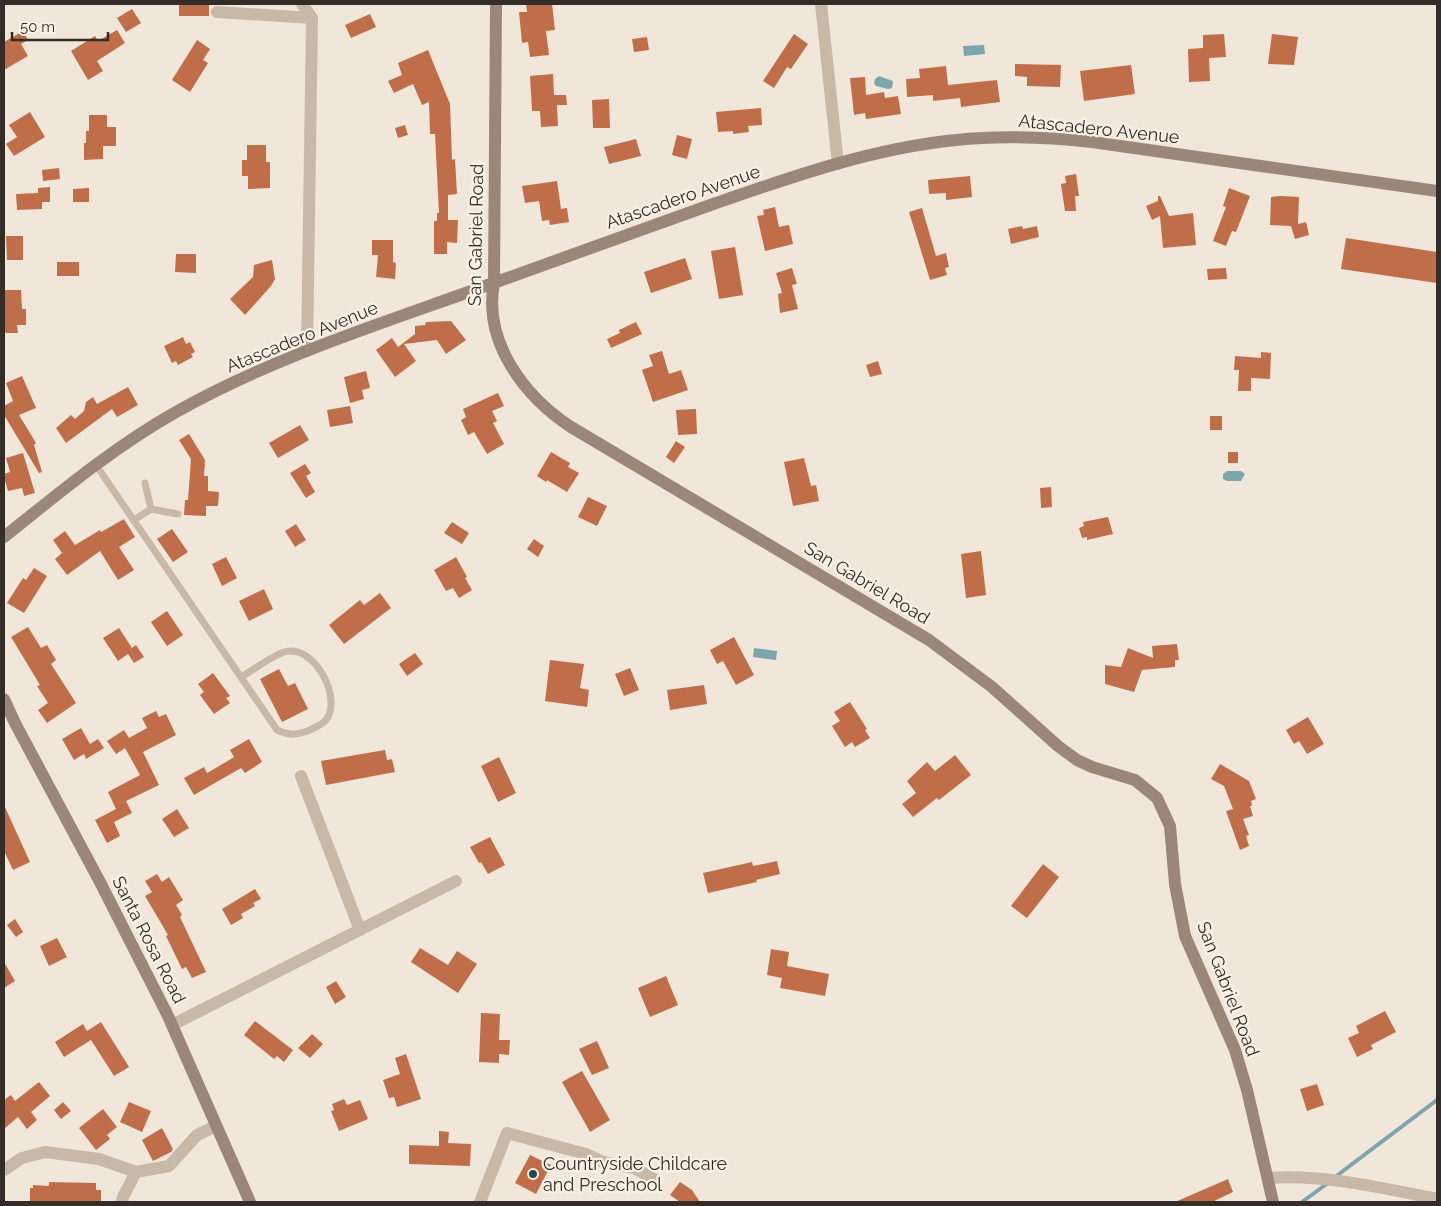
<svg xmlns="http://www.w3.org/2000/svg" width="1441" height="1206" font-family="Raleway,sans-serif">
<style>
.water{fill:#7ba6ab}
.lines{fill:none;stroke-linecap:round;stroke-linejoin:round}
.stream{stroke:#7ba6ab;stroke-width:4}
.building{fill:#bf6e49}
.lane{stroke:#c7b8a7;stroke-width:7}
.street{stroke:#c7b8a7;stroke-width:12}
.secondary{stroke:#9b8779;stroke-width:12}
.poi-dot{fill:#1f4c53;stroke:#f8f1e6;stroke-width:2}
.labels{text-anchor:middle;stroke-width:4.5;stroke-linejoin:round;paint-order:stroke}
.street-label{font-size:18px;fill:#342c27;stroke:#f8f1e6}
.poi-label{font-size:18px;fill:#342c27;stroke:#f8f1e6;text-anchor:start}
</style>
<rect width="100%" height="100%" fill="#f0e7da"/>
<path class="water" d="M984 45 985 54 964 56 963 46Z
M879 76 893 81 892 88 888 89 876 86 874 83 875 79Z
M1227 471H1241L1245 474 1241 481H1227L1223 479V474Z
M754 648 777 651 776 660 753 657Z"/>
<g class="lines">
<path class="stream" d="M1335 1177 1437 1100
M1302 1202 1328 1183"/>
</g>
<path class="building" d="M179 4H209V16H179Z
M526 4H552L555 30 546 31 549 55 530 57 528 42 522 43 519 12H527Z
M132 9 141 23 126 32 117 18Z
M370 14 376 27 351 38 345 25Z
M117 30 125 43 97 61 103 71 88 80 71 51 95 36 98 41Z
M23 31 28 40 21 44 28 56 4 70V42Z
M794 34 808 44 791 69 787 67 774 88 763 81Z
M1224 34 1226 57 1209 58 1210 81 1189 82 1188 49 1203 48V35Z
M1272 34 1298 37 1294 65 1268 64Z
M647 37 649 50 634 52 632 39Z
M197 40 210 49 203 60 208 63 190 92 172 80Z
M428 50 450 104 452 160 455 159 457 194 448 195V220H458L457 243 447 242V254H434V221H437V213H439L435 134H430L429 102 422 105 413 84 394 93 388 81 402 75 398 63Z
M1015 64 1061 65 1060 87 1027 86V77L1015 76Z
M1131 65 1135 94 1084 101 1080 71Z
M946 66 948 85 997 80 1000 102 961 107 960 98 933 101V95L907 97 906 79 920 78 919 69Z
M553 74 554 95H566L567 105H557L558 126 541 127 540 111H532L530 76Z
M865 77 866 95 884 92 885 98 898 96 901 114 866 119 865 113 854 115 850 78Z
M609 99 610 128H593L592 100Z
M761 108 762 125 748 126 749 132 733 134V131L718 132 716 112Z
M30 112 45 137 14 156 6 144 17 137 9 125Z
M89 115H107V127H116V146H103V159L84 160V143H86V131H89Z
M405 125 408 135 398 138 395 128Z
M677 135 692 139 687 159 672 155Z
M636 139 641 156 609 164 604 147Z
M247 145H266V162H270V188L248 189V176H242V160H247Z
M59 168 60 179 43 181 42 170Z
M1076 174 1079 196H1075L1076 211H1065L1061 184 1066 183 1065 176Z
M970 176 972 197 946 200V193L929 194 928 180Z
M557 181 561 209 567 208 569 222 550 225 549 220 542 221 539 201 525 203 522 186Z
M50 187V202H42V209L17 210 16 194 38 193V188Z
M89 188V202H73V189Z
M1229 188 1250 196 1236 232 1232 231 1226 246 1213 241 1226 207 1223 206Z
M1158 196H1160L1169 216 1193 213 1196 245 1163 248 1160 216 1152 220 1146 206 1158 201Z
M1280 196 1299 197 1298 224 1306 222 1309 235 1295 239 1291 226 1270 225 1271 197Z
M775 207 779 227 789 225 793 244 765 251 757 216 764 215 763 210Z
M922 208 936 256 946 253 949 267 945 268 947 275 930 280 909 212Z
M1022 226 1023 229 1037 226 1039 237 1011 244 1008 229Z
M6 236H23V260H7Z
M1346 238 1437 252V283L1341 269Z
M372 240H393V262L396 263 395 279 376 277 378 255H372Z
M735 247 743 295 719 299 711 251Z
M176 254H196V273L175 272Z
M685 258 692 279 651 293 644 272Z
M272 260 275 279 271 286 245 315 230 299 253 277 254 265Z
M57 262H79V276H57Z
M792 268 797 284 792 285 798 309 780 313 778 294 782 293 776 273Z
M1226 268 1227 279 1208 280 1207 269Z
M4 290H21L22 309H26V325H17L18 333H4Z
M451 321 466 340 446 354 437 340 404 344 416 361 395 377 376 350 392 338 398 347 415 334V326L425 325 426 322Z
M636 322 642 334 611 348 607 339 620 333 619 330Z
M183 337 186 344 190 342 195 352 191 354 193 357 178 365 176 361 172 363 164 346Z
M662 351 669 374 681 370 688 390 653 402 642 370 653 366 649 355Z
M1261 352 1271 353 1270 379 1251 378V391H1238L1239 370H1234L1235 356 1261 358Z
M878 361 882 374 870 377 866 365Z
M366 371 370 388 362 390 364 399 350 403 344 377Z
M22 376 36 408 19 415 36 443 34 445 42 472 39 473 4 415V406L13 401 6 383Z
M128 387 138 405 117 417 112 409 66 443 56 428 71 415 75 419 84 411 86 402 93 397 97 404Z
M498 393 504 406 492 411 497 421 493 423 504 444 487 454 474 432 468 435 461 420 466 417 463 409Z
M350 406 353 423 330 427 327 410Z
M696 409 697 434 678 435 676 410Z
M1210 416H1222V430H1210Z
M300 425 309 440 278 458 269 443Z
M189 434 205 460 204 476H208V491L219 492 218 506H206V516L184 515 185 500H188L191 459 179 440Z
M676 441 685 447 674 463 666 457Z
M551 452 570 463 568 467 579 473 567 492 547 480 546 482 537 476Z
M1228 452H1238V463H1228Z
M23 453 35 493 24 496 22 488 8 491 4 477V474L10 472 6 458Z
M804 458 811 486 816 485 819 501 793 506 784 462Z
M305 464 311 473 306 476 315 492 306 498 290 473Z
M1051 487 1052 507 1041 508 1040 488Z
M588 497 607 506 597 526 578 517Z
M1108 517 1113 534 1087 540V537L1082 538 1079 528 1084 526 1083 522Z
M124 519 135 537 119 547 134 570 118 580 100 551 67 575 55 559 62 553 53 540 65 531 75 545 100 530 101 532Z
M452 522 469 533 462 544 444 533Z
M296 524 306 540 295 547 285 531Z
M172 529 188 552 173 562 157 539Z
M534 539 544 546 538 557 527 549Z
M981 551 986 595 966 598 961 554Z
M226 557 237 578 222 586 212 564Z
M456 557 467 577 465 578 472 590 459 598 453 588 446 591 434 570Z
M34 568 47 576 24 613 7 603 23 578 26 580Z
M264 589 273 609 249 621 239 601Z
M380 593 391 608 344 644 329 625 360 600 364 605Z
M167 611 183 635 167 646 151 622Z
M28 627 41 648 47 645 56 660 51 664 76 703 47 723 38 710 48 703 37 686 40 685 11 637Z
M119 628 132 648 136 645 144 657 134 663 128 654 118 661 103 638Z
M734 637 754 675 736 685 723 661 717 664 710 650Z
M1177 644 1179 660H1175V667L1142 670 1134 692 1105 684V665L1121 667 1128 648 1153 658 1152 646Z
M415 653 423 664 407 676 399 664Z
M550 660 584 664 580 688 589 690 587 707 545 701Z
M630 668 639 690 624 696 615 674Z
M279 669 288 686 295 683 308 709 282 722 260 679Z
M213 673 230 696 226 698 230 703 214 714 200 695 204 692 198 684Z
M704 685 707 704 670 710 667 690Z
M850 702 867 729 865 730 870 738 855 747 852 742 845 747 832 726 840 721 834 712Z
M156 711 159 717 166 714 176 735 143 752 159 785 126 801 132 813 114 822 120 836 107 843 95 820 116 809 108 792 140 775 125 748 116 754 107 741 124 730 129 738 147 728 142 718Z
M1308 717 1324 744 1307 754 1299 741 1294 744 1286 730Z
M81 728 90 744 98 739 104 748 86 759 84 754 74 760 62 739Z
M249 739 262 762 245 773 241 768 194 795 184 778 204 767 207 773 226 762 234 757 230 750Z
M385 750 387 760 392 759 395 772 326 785 321 761Z
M955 755 971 775 939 800 937 798 913 817 902 804 916 793 907 781 927 762 935 771Z
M499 757 516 793 498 802 481 766Z
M1220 764 1249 781 1256 799 1251 801 1252 806H1250L1253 816 1243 819 1249 835 1246 836 1249 846 1240 850 1226 811 1233 809 1224 786 1211 779Z
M4 805 30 862 13 870 4 851Z
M177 809 189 828 174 837 162 819Z
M490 837 505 865 488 874 481 862 479 863 470 847Z
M777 861 780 874 756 880 757 882 708 893 703 873 752 862 753 866Z
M1043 864 1059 877 1027 918 1011 906Z
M157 874 162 882 169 877 183 900 176 905 182 915 180 917 206 972 192 978 186 967 182 969 166 936 168 935 145 896 152 892 145 881Z
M255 889 261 899 253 903 255 906 241 914 243 918 231 925 222 909Z
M15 919 23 932 16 937 7 925Z
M57 938 67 957 49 966 40 946Z
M420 948 448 965 457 951 477 964 458 993 411 962Z
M771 949 789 952 787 966 829 974 825 996 780 988 782 978 767 975Z
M4 962 15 981 4 988Z
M666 976 678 1005 650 1017 638 988Z
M336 981 346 997 335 1004 326 987Z
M1385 1011 1396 1032 1371 1045 1373 1049 1357 1057 1348 1038 1359 1033 1356 1026Z
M481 1013 500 1014 499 1040H510L509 1055 499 1054V1063L479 1062Z
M255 1021 293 1050 284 1062 277 1056 274 1059 244 1035Z
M101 1022 129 1067 114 1076 91 1040 64 1057 55 1042 83 1024 87 1031Z
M312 1034 323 1044 310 1058 298 1048Z
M597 1041 609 1068 592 1075 579 1049Z
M406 1054 421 1099 397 1107 394 1097 389 1098 383 1080 400 1074 395 1058Z
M582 1071 610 1120 590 1132 562 1082Z
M39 1082 50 1096 31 1112 37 1120 27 1129 18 1117 4 1129V1100L11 1095 15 1101Z
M1317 1084 1324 1105 1307 1111 1300 1089Z
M344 1099 347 1105 360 1100 368 1119 339 1131 331 1111 334 1110 332 1104Z
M63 1102 71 1111 61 1119 54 1110Z
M129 1102 151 1111 142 1132 120 1122Z
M103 1109 117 1127 107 1135 110 1139 96 1150 79 1128Z
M162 1128 173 1149 171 1152 153 1161 142 1140Z
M439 1131 449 1132 448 1143 471 1144 470 1166 409 1164V1145L439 1146Z
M530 1155 551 1165 536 1194 515 1183Z
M1228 1179 1233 1192 1212 1202H1175Z
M49 1182 96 1183V1190H101V1202H30V1188H33V1185L49 1186Z
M680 1182 692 1190 700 1202H680L670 1195Z"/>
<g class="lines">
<path class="lane" d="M96 465 277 730C290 736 297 735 310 730 315 727 322 725 326 720 343 698 314 643 284 652 272 656 253 670 241 677
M145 483 151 509
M134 520 151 509 178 514"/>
<path class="street" d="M302 4 312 18 307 351
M821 4 838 164
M217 12 312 18
M301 776 360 930
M172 1025 456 881
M4 1170 22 1158 45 1152 99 1159 136 1172 123 1197 122 1202
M136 1172 169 1166 197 1135 216 1126
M1268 1178C1324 1174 1382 1188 1437 1199
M480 1202 507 1133 586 1154 603 1162 634 1168 654 1179"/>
<path class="secondary" d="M496 4 494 283C483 342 524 396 571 427L929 640 992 687 1058 746 1077 760 1092 767 1135 780 1157 798 1170 826 1175 884 1185 936 1235 1050 1247 1090 1273 1202
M4 537C59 493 114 447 176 412 277 355 390 321 499 281 572 255 644 229 716 203 794 176 874 148 956 140 1002 135 1046 137 1092 142L1437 191
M4 699 15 723 101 884 168 1016 250 1202"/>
</g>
<circle class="poi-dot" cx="533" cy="1174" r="5"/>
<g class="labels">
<g class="street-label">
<text transform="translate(1099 129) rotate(6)" y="6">Atascadero Avenue</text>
<text transform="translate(683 197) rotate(-19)" y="6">Atascadero Avenue</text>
<text transform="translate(476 235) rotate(-89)" y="6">San Gabriel Road</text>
<text transform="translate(302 337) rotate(-22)" y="6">Atascadero Avenue</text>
<text transform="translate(867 583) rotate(31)" y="6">San Gabriel Road</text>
<text transform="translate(149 940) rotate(63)" y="6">Santa Rosa Road</text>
<text transform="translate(1228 989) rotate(69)" y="6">San Gabriel Road</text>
</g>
<g class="poi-label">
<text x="543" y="1170">Countryside Childcare<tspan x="543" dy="21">and Preschool</tspan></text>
</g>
</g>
<rect width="1441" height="1206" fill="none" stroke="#342c27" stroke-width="10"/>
<path d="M12 32v8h96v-8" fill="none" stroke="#342c27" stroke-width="2.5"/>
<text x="20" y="32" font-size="15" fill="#342c27" stroke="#f8f1e6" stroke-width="4" paint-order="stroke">50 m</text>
</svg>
